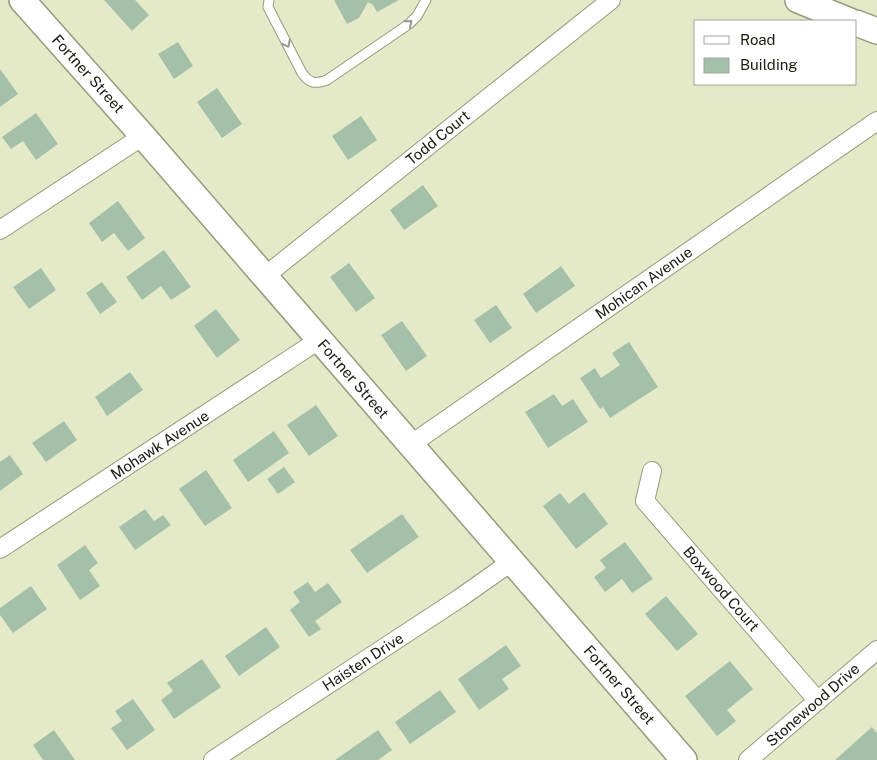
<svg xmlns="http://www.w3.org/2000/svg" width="877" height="760" font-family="'Public Sans',sans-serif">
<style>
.building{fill:#a4c0a8}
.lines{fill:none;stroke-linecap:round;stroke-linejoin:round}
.lane-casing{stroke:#959b7b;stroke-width:11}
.street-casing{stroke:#959b7b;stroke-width:20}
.secondary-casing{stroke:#959b7b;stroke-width:28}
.lane{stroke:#fff;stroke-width:9}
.street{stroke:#fff;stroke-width:18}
.secondary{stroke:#fff;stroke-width:25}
.oneway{stroke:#989993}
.labels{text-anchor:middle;stroke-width:4;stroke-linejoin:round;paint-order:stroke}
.street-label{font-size:15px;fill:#1a1c0f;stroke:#fff}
</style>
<rect width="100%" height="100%" fill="#e4eac8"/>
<path class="building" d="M104 0H135L149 15 132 31Z
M334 0H399L377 12 373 5 368 2 359 18 347 24Z
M178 42 193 66 174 79 158 54Z
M0 69 18 94 0 107Z
M217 88 242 124 222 138 197 102Z
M36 113 58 144 36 160 23 141 11 149 2 137Z
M361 116 377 140 348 160 332 136Z
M423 185 438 206 404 230 390 210Z
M118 201 145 238 128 251 114 233 102 242 89 223Z
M164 250 191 287 171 300 161 286 142 300 126 277Z
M349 263 375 298 356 312 330 277Z
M561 266 575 286 536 313 523 294Z
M41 268 56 290 29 309 13 287Z
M102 282 117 302 100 314 86 293Z
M496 305 512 328 490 343 474 320Z
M216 309 240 340 217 358 194 326Z
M402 321 427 356 406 371 381 335Z
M629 342 658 387 610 418 603 407 600 409 580 378 595 368 601 378 620 365 612 353Z
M130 372 143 390 107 416 95 397Z
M554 394 562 406 573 399 588 422 548 448 525 412Z
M316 405 338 436 309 456 287 425Z
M64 421 77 440 46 462 32 443Z
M274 431 289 453 248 482 233 460Z
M10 455 23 474 0 491V462Z
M284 467 295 482 278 494 267 479Z
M206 470 232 508 205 526 179 489Z
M584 492 608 524 576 549 543 506 560 493 569 504Z
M145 509 154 521 163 515 171 525 135 550 119 527Z
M402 514 419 537 367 573 350 550Z
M625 542 653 579 632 593 622 579 605 592 594 577 606 568 600 560Z
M85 545 98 563 89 570 100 586 80 600 57 565Z
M308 582 315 592 328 583 342 602 315 621 321 629 309 637 290 610 300 602 293 592Z
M31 586 47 609 13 633 0 615V608Z
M666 596 698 634 677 651 645 614Z
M266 627 280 647 239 676 225 656Z
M506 645 521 666 502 679 509 689 479 710 458 679Z
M202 659 221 687 174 719 161 700 173 691 167 683Z
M730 661 753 689 727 710 736 721 717 736 685 696Z
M440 690 456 712 410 744 395 722Z
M133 699 155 730 127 750 111 728 122 721 115 711Z
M872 727 877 733V760H835Z
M54 730 75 760H43L33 745Z
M378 730 392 750 378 760H335Z"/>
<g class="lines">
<g class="lane-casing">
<path id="lane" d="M269 0 268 7 302 73C310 84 315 84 327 80L409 24 417 16 426 0"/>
</g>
<g class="street-casing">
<path id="street" d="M0 230 143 136
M265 276 611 0
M410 445 877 121
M652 471 645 501 818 701
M0 549 319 340
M213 760 460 598 511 562
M748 760 877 650"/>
</g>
<g class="secondary-casing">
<path id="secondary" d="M22 0 143 136 684 760
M798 0 850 21
M856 23 877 31"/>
</g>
<use href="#lane" class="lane"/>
<use href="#street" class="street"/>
<use href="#secondary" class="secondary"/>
</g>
<defs><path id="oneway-chevron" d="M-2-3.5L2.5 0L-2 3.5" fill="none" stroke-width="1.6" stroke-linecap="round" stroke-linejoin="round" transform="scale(1.25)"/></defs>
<g class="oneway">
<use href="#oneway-chevron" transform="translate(409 23) rotate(-41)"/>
<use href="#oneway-chevron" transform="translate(287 44) rotate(63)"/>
</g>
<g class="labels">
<g class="street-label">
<text transform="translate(88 74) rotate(48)" y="5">Fortner Street</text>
<text transform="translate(438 138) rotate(-39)" y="5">Todd Court</text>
<text transform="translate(644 283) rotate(-35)" y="5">Mohican Avenue</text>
<text transform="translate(353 379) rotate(49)" y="5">Fortner Street</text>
<text transform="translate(160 445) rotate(-33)" y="5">Mohawk Avenue</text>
<text transform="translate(721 589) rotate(49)" y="5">Boxwood Court</text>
<text transform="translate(363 662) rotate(-33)" y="5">Haisten Drive</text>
<text transform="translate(619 685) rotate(49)" y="5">Fortner Street</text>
<text transform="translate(813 705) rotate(-41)" y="5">Stonewood Drive</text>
</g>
</g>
<rect x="694" y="20" width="162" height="65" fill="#ffffff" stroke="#a3a49f"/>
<rect x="704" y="36" width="25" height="8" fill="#ffffff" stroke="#a3a49f"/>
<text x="740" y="45" font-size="15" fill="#1a1c0f">Road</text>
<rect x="704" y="58" width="25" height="15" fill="#a4c0a8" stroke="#a3a49f"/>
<text x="740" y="70" font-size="15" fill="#1a1c0f">Building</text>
</svg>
